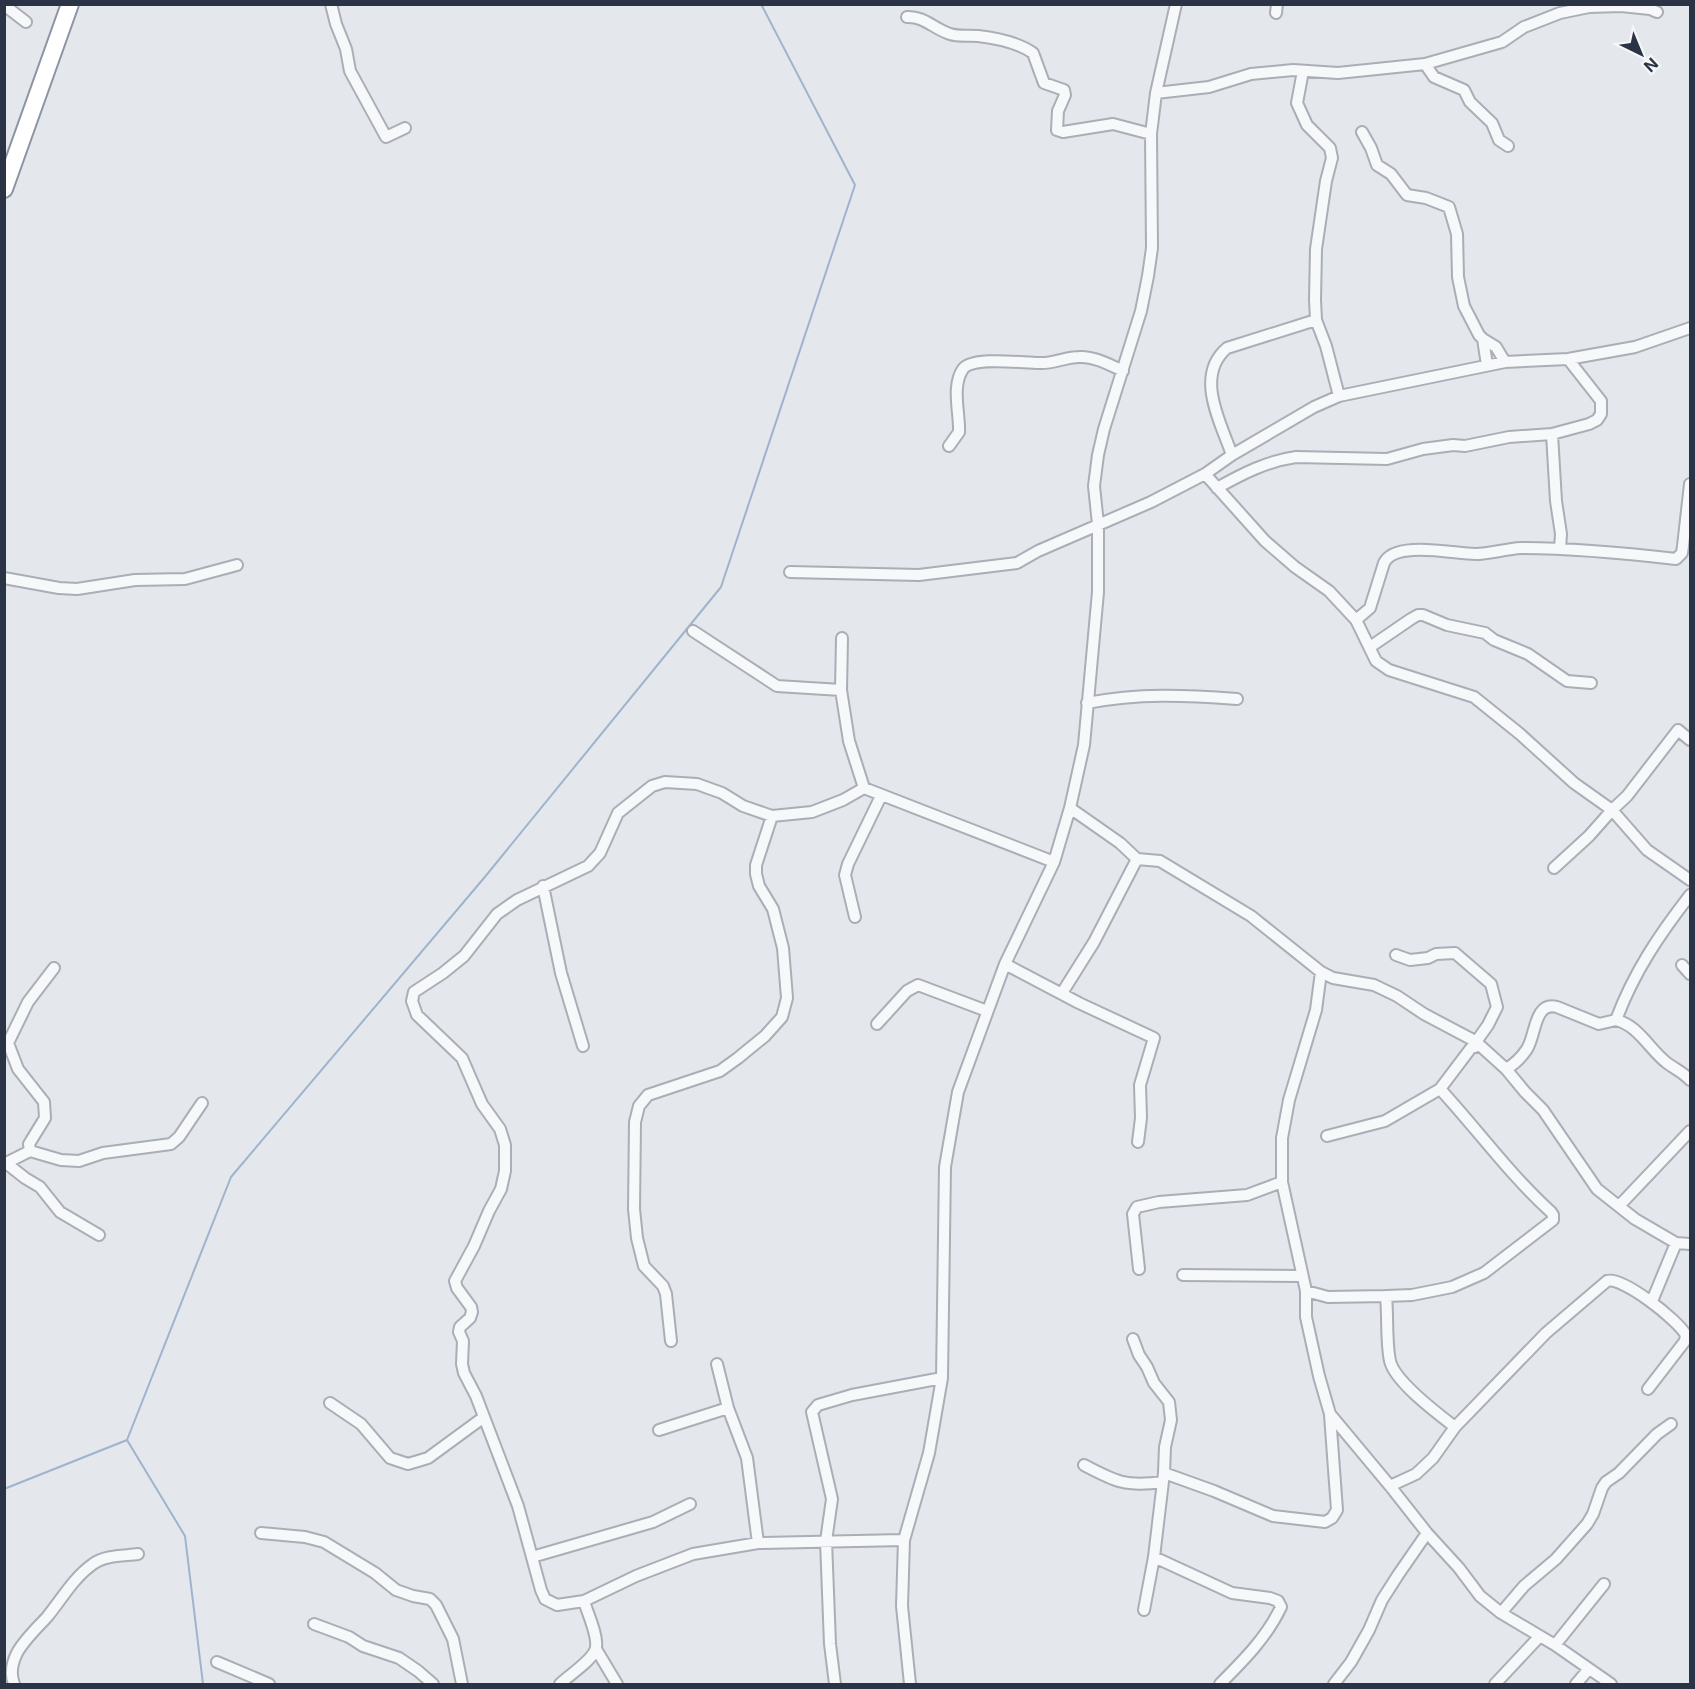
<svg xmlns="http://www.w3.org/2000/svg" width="1695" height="1689" font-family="Inter,sans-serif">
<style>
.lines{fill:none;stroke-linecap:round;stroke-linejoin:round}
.stream{stroke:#9fb4cc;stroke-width:2}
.minor-casing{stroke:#a9aeb7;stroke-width:14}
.trunk-casing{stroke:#8b94a3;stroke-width:20}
.minor{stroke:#f7f8fa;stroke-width:10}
.trunk{stroke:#fff;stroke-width:16}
</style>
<rect width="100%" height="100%" fill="#e4e7ec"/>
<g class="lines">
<path class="stream" d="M127 1440 185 1536 203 1684
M4 1489 127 1440 231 1177 484 878 721 587 855 185 761 4"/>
<g class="minor-casing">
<path id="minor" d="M331 4 336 24 346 49 350 71 386 137 405 128
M4 5 26 22
M1276 13 1277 4
M907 17C924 16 934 29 950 34 959 37 969 35 978 36 995 38 1019 43 1033 53L1044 83 1064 90 1065 95 1058 111 1057 130 1063 132 1113 124 1151 134
M1425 64 1434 77 1464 90 1470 102 1492 123 1499 140 1508 146
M1303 71 1297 103 1307 125 1330 148 1332 158 1326 181 1316 249 1315 300 1316 320 1326 346 1339 396
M1156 93 1209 87 1251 74 1293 70 1338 73 1425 64 1502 42 1524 27 1560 13 1589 7 1621 6 1650 9 1657 12
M1362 132 1371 148 1377 165 1391 174 1407 195 1426 198 1449 207 1457 234 1458 277 1464 306 1479 335 1483 339 1496 347 1505 362
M1483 339 1487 365
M1552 434 1556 501 1561 534 1560 549
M949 446 959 432C960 414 951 386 963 369 973 356 1022 363 1039 363 1052 364 1066 357 1079 357 1094 356 1110 365 1123 371
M1232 455C1221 423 1194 376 1227 348L1316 320
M1205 474 1265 541 1295 567 1329 591 1356 620 1376 661 1389 670 1474 697 1520 734 1574 783 1612 810 1627 796 1678 730 1690 740
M1217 488C1242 474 1267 461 1296 457L1387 459 1423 449 1453 445 1465 446 1509 437 1552 434 1589 424 1597 420 1601 414V401L1568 359
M790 572 919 575 1017 563 1038 551 1151 502 1205 474 1232 455 1314 407 1339 396 1505 362 1568 359 1635 347 1690 328
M4 578 59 588 77 589 135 580 185 579 237 565
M1356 620 1370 608 1384 563C1395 540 1454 554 1475 554 1490 554 1505 549 1521 548 1573 548 1624 553 1676 559L1682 553 1683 546 1690 484
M693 631 777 686 841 690
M842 638 841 690 849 741 864 788 1054 862
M1370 647 1411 619 1418 615H1423L1447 625 1485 633 1494 640 1528 654 1567 681 1591 683
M1087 703C1139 693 1184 695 1237 699
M864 788 843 800 812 812 772 816 743 806 722 793 697 784 665 782 652 786 618 813 600 853 588 866 517 900 497 914 464 956 443 973 414 992 412 1001 417 1015 462 1058 482 1104 500 1129 505 1145V1171L501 1189 489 1211 474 1246 455 1281 457 1288 471 1307 472 1312 470 1318 460 1327 459 1332 463 1341 462 1364 464 1373 476 1396 518 1506 541 1590 545 1599 557 1605 584 1601 636 1576 693 1554 758 1543 904 1540
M1070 808 1120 843 1137 859 1160 861 1251 916 1321 972 1333 978 1374 985 1397 996 1424 1014 1475 1041 1506 1069 1525 1092 1543 1110 1597 1189 1635 1219 1676 1243 1690 1244
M1554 868 1589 836 1612 810 1647 850 1690 880
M543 886 561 973 583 1046
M855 917 845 875 848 864 881 796
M1396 955 1410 960 1428 958 1436 954 1455 953 1491 984 1497 1007 1488 1025 1473 1046
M1005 964 1079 1003 1154 1038 1140 1085 1141 1118 1138 1142
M1682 965 1690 974
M1321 972 1316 1010 1289 1100 1282 1138V1182L1306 1291V1317L1319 1376 1330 1414 1390 1486 1427 1533 1459 1568 1480 1596 1501 1613 1555 1645 1611 1684
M1062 993 1094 942 1137 859
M1616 1020C1638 1025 1650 1050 1667 1063 1675 1069 1684 1073 1690 1080
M877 1024 907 991 918 985 987 1011
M1506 1069C1515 1064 1521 1058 1527 1049 1536 1035 1534 1001 1557 1007L1599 1024 1616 1020C1634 972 1659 935 1690 895
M1327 1136 1385 1121 1440 1089 1471 1048 1478 1046
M30 1151 29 1144 45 1118 44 1102 18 1069 8 1043 28 1002 54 968
M6 1163 25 1178 40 1187 60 1212 99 1235
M4 1164 30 1151 61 1160 79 1161 103 1153 171 1144 179 1137 202 1103
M1619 1206 1690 1131
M1139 1269 1133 1214 1137 1207 1159 1202 1247 1195 1282 1182
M1183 1275 1302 1276
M1306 1291 1328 1297 1386 1296 1412 1295 1452 1287 1484 1273 1553 1220V1215L1551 1212C1510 1175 1477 1129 1440 1089
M1386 1296C1388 1316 1386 1342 1390 1361 1395 1382 1438 1414 1455 1427
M1652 1301 1676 1243
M1133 1339 1139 1355 1147 1367 1154 1383 1169 1402 1171 1420 1165 1447 1164 1473
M671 1341 666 1294 663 1286 644 1266 637 1238 634 1209 635 1122 639 1106 648 1095 720 1071 738 1058 765 1036 782 1017 787 998 783 948 773 909 759 886 756 874V865L772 816
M717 1364 728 1408 747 1458 758 1543
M330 1403 361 1424 390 1458 408 1464 428 1458 484 1417
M659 1430 728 1408
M1084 1465C1116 1482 1126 1487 1163 1482
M1390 1486 1416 1474 1433 1458 1455 1427 1546 1333 1607 1281C1622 1276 1678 1320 1686 1335L1685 1341 1648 1389
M261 1533 305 1537 324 1542 375 1573 396 1590 413 1596 430 1599 436 1605 453 1639 462 1684
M532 1557 653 1522 690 1504
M1154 1557 1232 1593 1270 1598 1278 1601 1281 1607C1267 1637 1243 1661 1220 1684
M1144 1610 1154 1557 1164 1473 1214 1491 1273 1516 1325 1522 1332 1518 1337 1510 1330 1415
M1501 1613 1524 1586 1556 1559 1587 1524 1593 1514 1602 1488 1606 1482 1619 1473 1657 1434 1671 1424
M314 1624 349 1637 363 1646 399 1658 418 1671 433 1684
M1555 1645 1604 1584
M596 1649 617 1684
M217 1662 269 1684
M14 1684C10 1674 12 1663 17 1653 24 1640 37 1628 47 1617 62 1599 73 1578 93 1564 105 1555 124 1556 138 1554
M560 1684C569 1675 595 1659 596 1647 598 1635 587 1612 584 1601
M835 1684 830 1644 826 1541 832 1499 812 1412 818 1405 852 1395 942 1378
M910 1684 902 1606 904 1540 929 1453 942 1378 945 1167 958 1092 1005 964 1054 862 1070 808 1084 745 1098 592V524L1094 486 1098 455 1104 429 1141 311 1148 276 1152 248 1151 134 1156 93 1176 4
M1334 1684 1351 1662 1369 1630 1382 1600 1398 1575 1427 1533
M1495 1684 1540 1636
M1576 1684 1588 1670"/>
</g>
<g class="trunk-casing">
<path id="trunk" d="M4 189 70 4"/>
</g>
<use href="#minor" class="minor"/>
<use href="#trunk" class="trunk"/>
</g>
<rect width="1695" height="1689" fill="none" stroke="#2b3445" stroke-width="12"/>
<g transform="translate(1641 54) rotate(137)" stroke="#f4f6f9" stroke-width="4.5" paint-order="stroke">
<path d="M0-4.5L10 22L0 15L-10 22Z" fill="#2b3445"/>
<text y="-9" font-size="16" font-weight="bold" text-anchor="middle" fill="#2b3445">N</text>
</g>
</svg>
